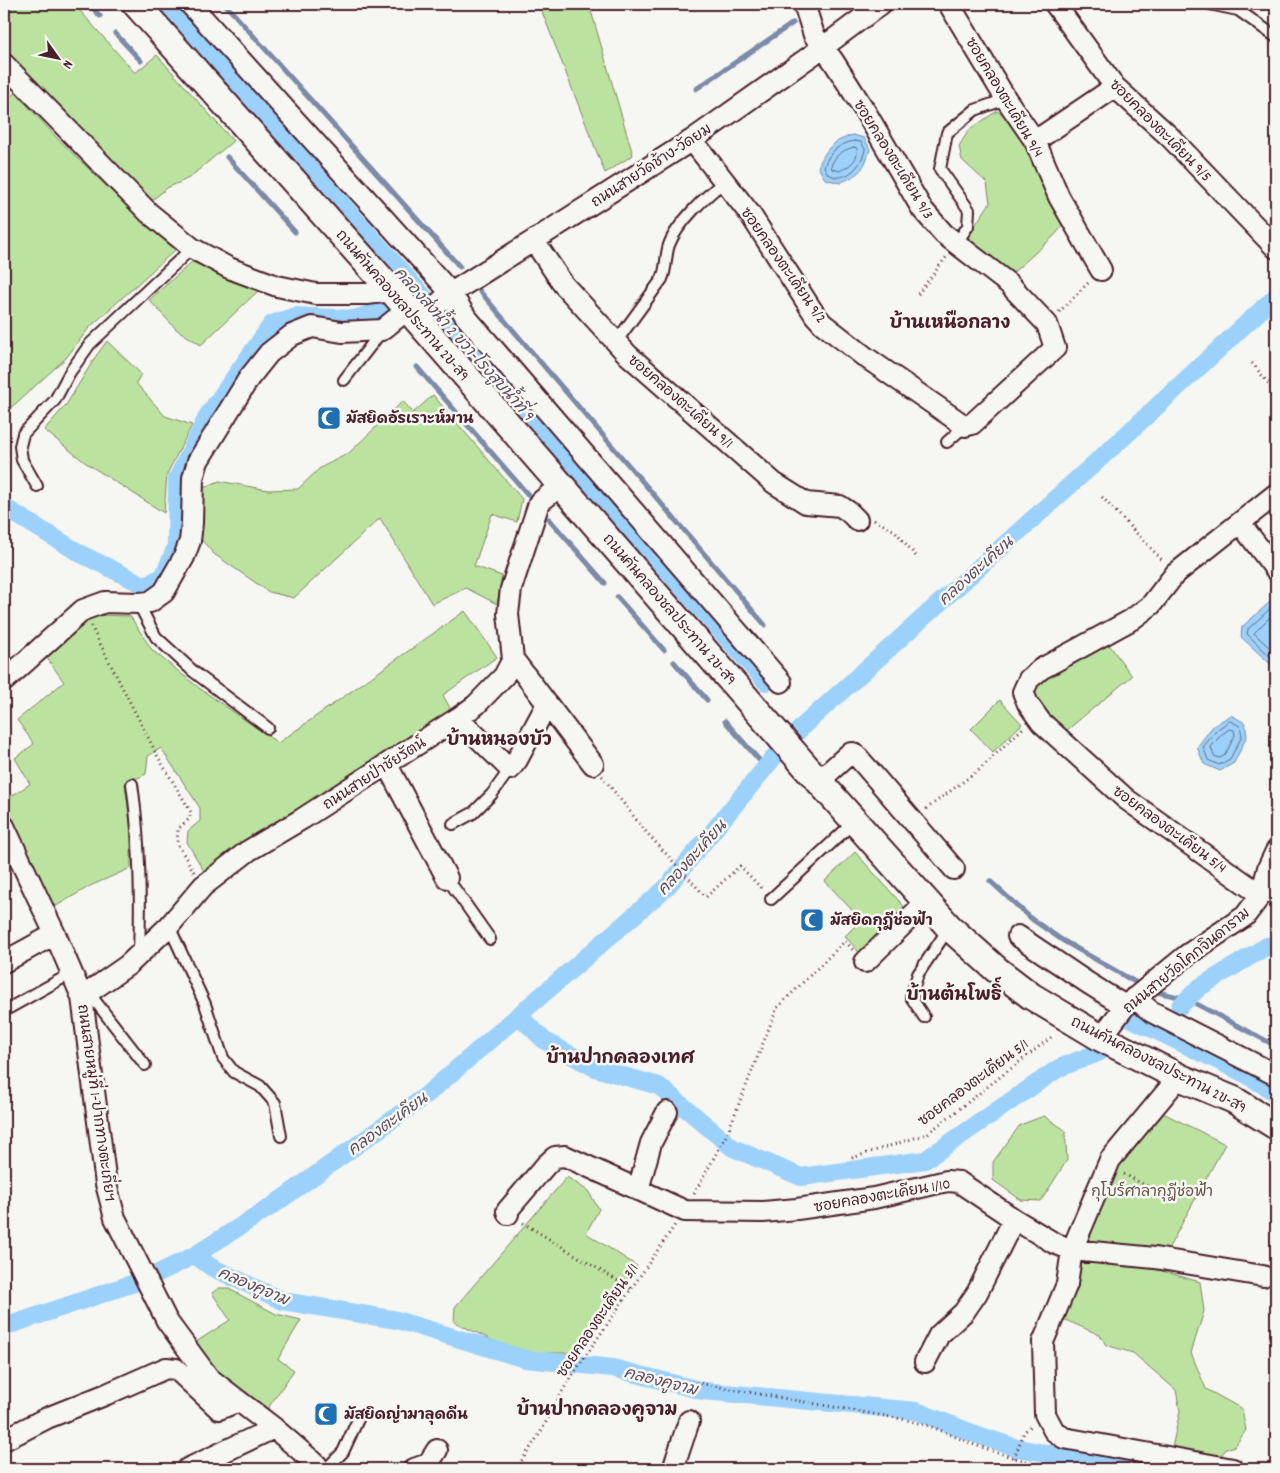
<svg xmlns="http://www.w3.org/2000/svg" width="1280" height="1473" font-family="Dekko,'Playpen Sans Thai',sans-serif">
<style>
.green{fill:#bbe39f;stroke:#828165}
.water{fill:#9bd1fa;stroke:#7b8aa7}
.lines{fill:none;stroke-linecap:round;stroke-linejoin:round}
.shore{stroke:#6a667e;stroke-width:1}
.stream{stroke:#7b8aa7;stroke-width:5}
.canal{stroke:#9bd1fa;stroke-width:18}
.service-casing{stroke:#4a1f2b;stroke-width:14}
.minor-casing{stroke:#4a1f2b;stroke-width:24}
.tertiary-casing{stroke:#4a1f2b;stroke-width:30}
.path{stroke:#4a1f2b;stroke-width:3;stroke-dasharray:1 4;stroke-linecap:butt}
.service{stroke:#f6f6f2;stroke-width:10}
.minor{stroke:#f6f6f2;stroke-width:20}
.tertiary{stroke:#f6f6f2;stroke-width:26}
.labels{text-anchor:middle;stroke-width:5;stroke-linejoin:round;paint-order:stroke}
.street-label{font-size:15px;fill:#4a1f2b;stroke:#f6f6f2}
.poi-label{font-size:15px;font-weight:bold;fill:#4a1f2b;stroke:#f6f6f2;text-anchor:start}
.park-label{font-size:15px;fill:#665048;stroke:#f6f6f2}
.water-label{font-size:16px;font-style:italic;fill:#5e4c5f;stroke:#f6f6f2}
.quarter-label{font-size:18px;font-weight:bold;fill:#4a1f2b;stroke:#f6f6f2}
</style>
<rect width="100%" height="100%" fill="#f6f6f2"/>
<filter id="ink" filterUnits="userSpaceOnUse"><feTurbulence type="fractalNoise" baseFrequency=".02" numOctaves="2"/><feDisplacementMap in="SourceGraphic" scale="10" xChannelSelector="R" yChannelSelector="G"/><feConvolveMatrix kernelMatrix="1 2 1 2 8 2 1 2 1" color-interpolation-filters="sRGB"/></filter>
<g filter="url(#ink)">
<path class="green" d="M4 4H74L135 73 157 55 233 141 189 178 167 188 151 201 75 121 4 52Z
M539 4H589L633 155 605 173Z
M15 92 57 138 134 213 175 250 89 328 66 358 4 414V106Z
M997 111C1025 124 1052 195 1065 223L1054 236 1008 277 969 247 971 231 990 203 987 183 962 160 959 146 969 130Z
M192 262 259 290 201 345 176 329 149 300Z
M107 341 141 374 136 383 165 416 192 425 167 474 164 513 86 463 44 430 66 405 96 356Z
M433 395 522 499 517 522 492 514 474 566 502 576 497 604 466 588 432 604 380 518 294 598 269 592 214 554 199 537 203 488 219 481 268 490 298 489 320 468 349 453 403 401 413 413Z
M465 611 497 657 443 695 451 710 371 765 235 848 205 873 187 842 188 831 200 821V808L161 748 148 756 146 774 125 784 131 830V868L90 886 48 911 4 815V801L30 784 15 758 34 744 17 720 64 682 44 654 78 623 95 615 130 616 152 650 199 688 278 743Z
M1107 642 1132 676 1061 735 1033 695 1037 683Z
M1000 700 1022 724 993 752 971 729Z
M855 852 908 911 862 956 845 936 861 920 825 881Z
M1161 1112 1225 1144 1167 1251 1084 1244 1115 1169Z
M1044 1116 1065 1130 1067 1160 1041 1201 1021 1200 993 1180V1162L1020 1125Z
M567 1177 588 1191 599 1209 586 1233 637 1266 578 1353H531L502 1345 454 1322 455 1307Z
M1079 1261 1152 1268 1200 1282 1204 1311 1191 1353 1206 1389 1242 1409 1246 1430 1235 1446 1226 1449 1217 1461 1172 1448 1180 1411 1176 1390 1133 1353 1106 1345 1100 1335 1061 1318Z
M219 1288H227L276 1314 301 1320 278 1359 294 1370 266 1411 215 1372 193 1344 230 1320 212 1293Z"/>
<path class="water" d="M853 135 864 138 870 149C864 170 860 174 840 183L825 179 818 167C827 147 832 142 853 135Z
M1271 601 1276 602V669L1241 637 1242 627Z
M1231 715 1245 723 1247 736 1234 763 1220 771 1204 764 1197 747 1213 726Z"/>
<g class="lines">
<path class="shore" d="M854 141 861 142 865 149C863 161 853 176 839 177 836 178 831 175 828 174L824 167C829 152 839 144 854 141Z
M854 147 857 148C859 160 849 167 839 171L832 169 831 166C835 155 843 150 854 147Z
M1276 607H1272L1248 629 1247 634 1276 662
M1276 613 1273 614 1254 633 1276 654
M1230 721 1240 726 1242 736 1230 759 1219 765 1208 760 1203 747 1217 730Z
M1230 729 1234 730 1235 735 1225 755 1220 758 1214 756 1211 747 1221 735Z"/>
<path class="stream" d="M89 4 100 16
M225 4 460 267
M115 33 141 61
M696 89 793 23
M227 157 295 232
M478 289 765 625
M417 367 530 497
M549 519 605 583
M617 597 664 650
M674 662 707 700
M725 721 766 768
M990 881 1033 920 1062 940 1135 982
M1157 992 1187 999 1276 1046"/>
<path class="canal" d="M164 4 766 682
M4 507 81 554 144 585 163 577 176 547 177 479 208 415 272 324 295 316 354 319 385 310
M1180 1006 1200 987 1267 946 1276 945
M518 1015 545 1041 595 1068 659 1086 733 1148 801 1177 925 1160 1059 1068 1100 1052
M1130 1018 1247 1075 1276 1093
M195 1255 211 1267 283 1301 397 1320 525 1359 613 1368 703 1391 916 1411 972 1433 1017 1448 1137 1469
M4 1327 146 1279 195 1255 272 1206 424 1097 667 887 774 757 804 725 1126 435 1276 296"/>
<g class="service-casing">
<path id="service" d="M1209 4 1238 10 1276 37
M956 244 968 226 969 210 940 169 947 133 975 110 1006 99
M616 342 662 279C667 267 665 257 669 245 677 223 706 196 725 181
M344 380 382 331
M947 442 965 426
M37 486 22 460 20 446 23 434 55 400 70 372 90 344 192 248
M138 603 156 637 194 672 268 728
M132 784C140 840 141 897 139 954
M453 824 473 813 492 794 510 769
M447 878 490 939
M771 899 854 822
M169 926 205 1004 223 1058 234 1072 260 1086 275 1103 281 1136
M89 993 145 1065
M4 1011 72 973
M924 1017 911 997 918 974 949 928
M326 1469 343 1452 360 1415"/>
</g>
<g class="minor-casing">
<path id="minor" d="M190 4 451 293 466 317 781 682
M949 4 1006 99 1035 141 1059 197 1101 270
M1055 4 1115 87 1170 137 1276 248
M4 64 149 213 192 248 229 268 277 286 316 294H367L392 291
M692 140 750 214 815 315 823 324 864 356 965 426 972 424 1055 348 1047 324 1009 284 944 234 922 209 865 111 834 62 814 35 804 4
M1035 141 1115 87
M534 241 563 284 628 355 774 483 806 503 840 506 849 512 857 520
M418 321 451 293 692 140 822 48 881 4
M1240 523 1276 570
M513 659 593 764
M4 681 83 610 105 602 138 603 150 602 164 592 184 557 190 541 192 523 193 478 198 461 249 378 269 353 292 335 312 327 342 332 382 330 408 309
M458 718 510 769 517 760 547 704
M387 765 447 878
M819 781 849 754 853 753 856 755 954 869
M4 826 55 934 82 997 106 1184 115 1218 167 1321 209 1378 274 1428 316 1464 319 1469
M1261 895 1126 799 1041 722 1028 704 1023 692 1029 679 1041 669 1131 620 1151 605 1175 574 1276 494
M1018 936 1088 983 1125 1006
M4 962 55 934
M865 962 926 902
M82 997 128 965 169 926 203 886 248 851 302 819 458 718 476 705 504 676 513 659 508 614 511 589 539 503 561 485
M1134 998 1152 1012 1276 1075
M1101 1038 1125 1006 1187 955 1245 916 1261 895 1268 868 1276 851
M1179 1077 1110 1160 1072 1250 1067 1284 1043 1342 1045 1414 1054 1431 1064 1438 1233 1469
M638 1190 651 1143 667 1112
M508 1214 507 1211 546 1165 555 1157 565 1156 685 1211 763 1212 797 1209 874 1198 947 1181 959 1182 1014 1219 1054 1243 1072 1250 1155 1258 1263 1276
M925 1362 939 1335 964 1312 977 1293 1014 1219
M4 1440 47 1418 107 1394 166 1368 176 1369 219 1409 239 1401
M187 1469 274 1428
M414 1469 428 1464 437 1450
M673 1469 689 1421"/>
</g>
<g class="tertiary-casing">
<path id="tertiary" d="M136 4 392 291 808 769 949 927 997 970 1031 996 1101 1038 1179 1077 1234 1100 1276 1126"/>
</g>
<path class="path" d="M918 294 947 256
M1059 312 1089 282
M1252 363 1276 393
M1102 497 1163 561
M874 520 895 531 916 556
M91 626 158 757 191 812 189 819 178 829 177 843 194 872
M602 776 646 832 706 897 740 866 763 890
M926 809 979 770 1024 727
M852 1158 927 1134 1054 1035
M1124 1174 1177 1202
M694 1194 727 1134 777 1008 845 941 853 950
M523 1223 631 1289
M691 1382 902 1419 930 1426 972 1444 1014 1458 1045 1466 1092 1469
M1014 1458 1024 1432 1031 1426
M516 1469 539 1435 567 1383 675 1225"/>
<use href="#service" class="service"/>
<use href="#minor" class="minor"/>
<use href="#tertiary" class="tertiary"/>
</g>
</g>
<defs>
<g id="mosque-square" transform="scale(1.25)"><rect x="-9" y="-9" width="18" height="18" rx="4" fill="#1f6fb2" stroke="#f6f6f2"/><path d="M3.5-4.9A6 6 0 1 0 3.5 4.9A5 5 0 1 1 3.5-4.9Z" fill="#fff"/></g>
</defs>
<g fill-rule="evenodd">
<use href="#mosque-square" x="329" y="418"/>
<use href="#mosque-square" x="812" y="920"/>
<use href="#mosque-square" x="326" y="1414"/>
</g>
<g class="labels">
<g class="street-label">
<text transform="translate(1005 97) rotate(59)" y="5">ซอยคลองตะเคียน 9/4</text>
<text transform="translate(1161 130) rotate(45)" y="5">ซอยคลองตะเคียน 9/5</text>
<text transform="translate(894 159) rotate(58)" y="5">ซอยคลองตะเคียน 9/3</text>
<text transform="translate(651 165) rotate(-33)" y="5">ถนนสายวัดช้าง-วัดยม</text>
<text transform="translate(784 265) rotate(55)" y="5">ซอยคลองตะเคียน 9/2</text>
<text transform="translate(403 305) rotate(49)" y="5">ถนนคันคลองชลประทาน 2ข-ส9</text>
<text transform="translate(681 401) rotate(41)" y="5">ซอยคลองตะเคียน 9/1</text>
<text transform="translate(670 609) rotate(49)" y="5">ถนนคันคลองชลประทาน 2ข-ส9</text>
<text transform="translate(374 773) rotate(-33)" y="5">ถนนสายป่าชัยรัตน์</text>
<text transform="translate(1170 829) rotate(36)" y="5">ซอยคลองตะเคียน 5/4</text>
<text transform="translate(1186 960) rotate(-39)" y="5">ถนนสายวัดโคกจินดาราม</text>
<text transform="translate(1159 1064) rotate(27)" y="5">ถนนคันคลองชลประทาน 2ข-ส9</text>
<text transform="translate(973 1082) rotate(-37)" y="5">ซอยคลองตะเคียน 5/1</text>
<text transform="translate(97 1103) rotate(82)" y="5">ถนนสายหมู่ที่ 1-ปากทางตะเกี่ยฯ</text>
<text transform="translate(882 1195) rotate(-10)" y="5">ซอยคลองตะเคียน 1/10</text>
<text transform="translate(597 1320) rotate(-56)" y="5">ซอยคลองตะเคียน 3/1</text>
</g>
<g class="poi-label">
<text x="346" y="423">มัสยิดอัรเราะห์มาน</text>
<text x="830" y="925">มัสยิดกุฎีช่อฟ้า</text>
<text x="344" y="1419">มัสยิดญ่ามาลุดดีน</text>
</g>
<g class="park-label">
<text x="1152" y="1196">กุโบร์ศาลากุฎีช่อฟ้า</text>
</g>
<g class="water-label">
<text transform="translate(465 343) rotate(48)" y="6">คลองส่งน้ำ 2 ขวา-โรงสูบน้ำที่ 9</text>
<text transform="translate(975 570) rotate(-42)" y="6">คลองตะเคียน</text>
<text transform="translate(691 857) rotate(-48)" y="6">คลองตะเคียน</text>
<text transform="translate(387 1123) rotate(-36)" y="6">คลองตะเคียน</text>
<text transform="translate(254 1285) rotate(23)" y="6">คลองคูจาม</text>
<text transform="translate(661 1380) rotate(14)" y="6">คลองคูจาม</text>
</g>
<g class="quarter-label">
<text x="950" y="328">บ้านเหนือกลาง</text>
<text x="499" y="745">บ้านหนองบัว</text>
<text x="954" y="1000">บ้านต้นโพธิ์</text>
<text x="620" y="1063">บ้านปากคลองเทศ</text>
<text x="597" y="1415">บ้านปากคลองคูจาม</text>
</g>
</g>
<rect width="1280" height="1473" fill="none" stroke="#f6f6f2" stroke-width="20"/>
<rect x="10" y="10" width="1260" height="1453" fill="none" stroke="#4a1f2b" stroke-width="2" filter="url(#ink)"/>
<g transform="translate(58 58) rotate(123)" stroke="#f6f6f2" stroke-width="4" paint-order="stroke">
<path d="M0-4L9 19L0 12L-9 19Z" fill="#4a1f2b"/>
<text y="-8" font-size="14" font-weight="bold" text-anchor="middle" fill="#4a1f2b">N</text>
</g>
</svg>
